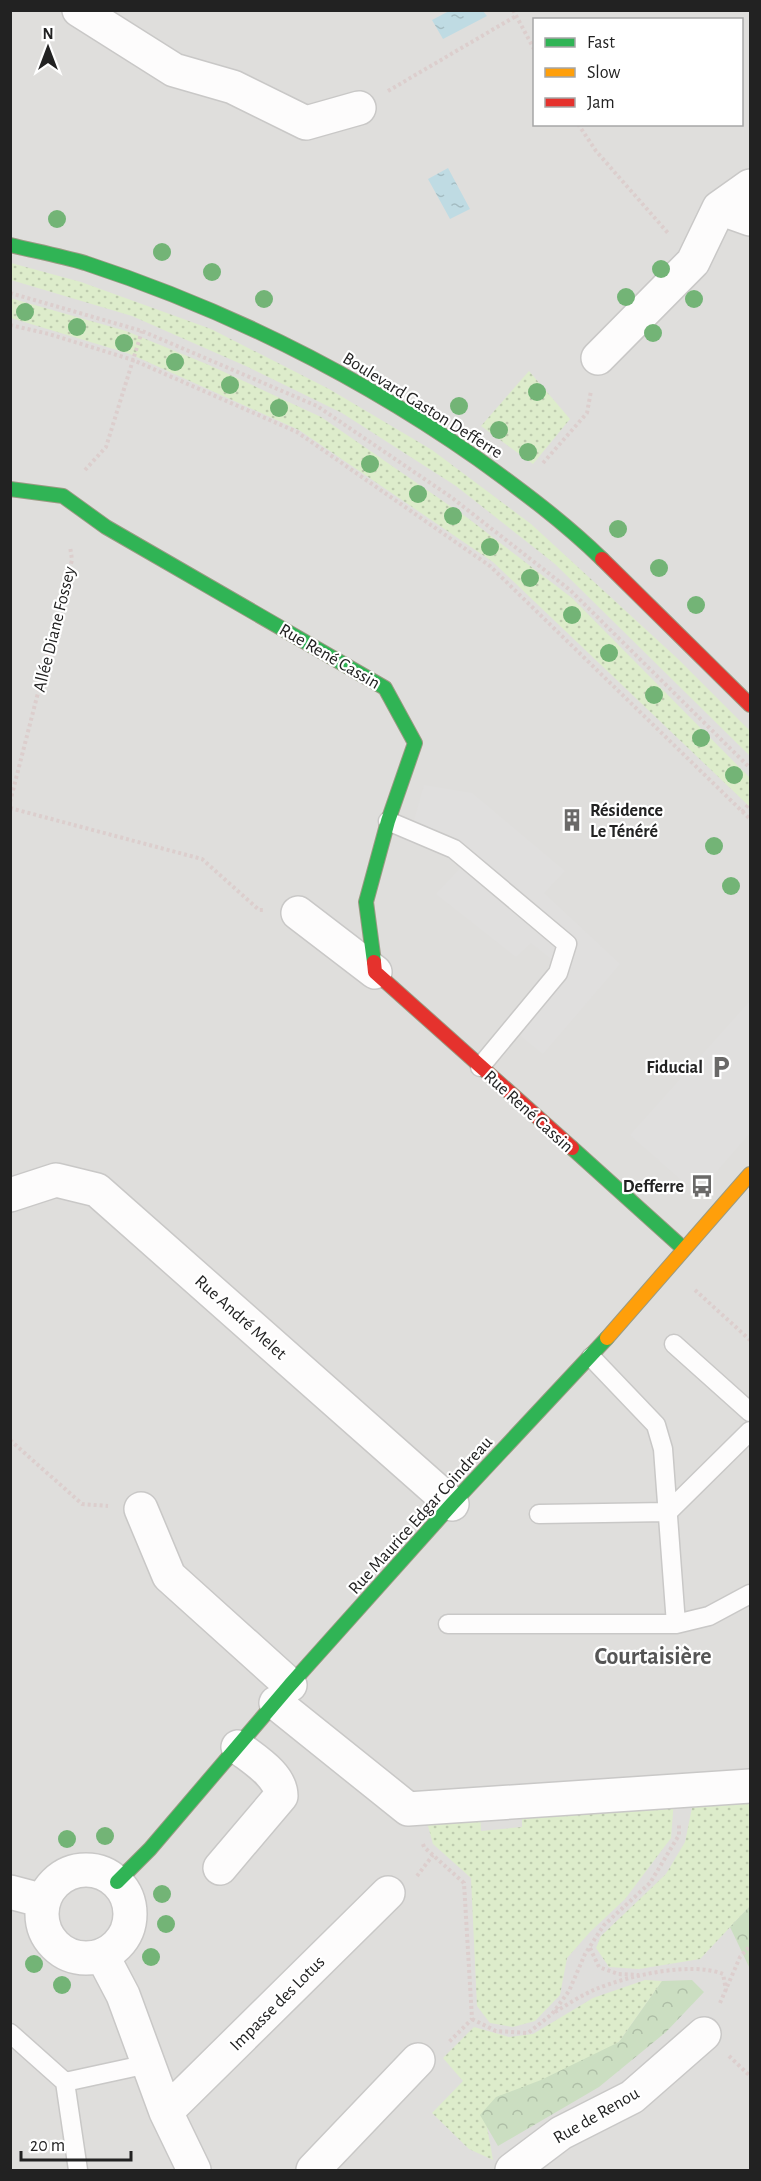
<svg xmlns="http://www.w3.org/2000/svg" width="761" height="2181" font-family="'Alegreya Sans',sans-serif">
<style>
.residential{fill:#dfdedc;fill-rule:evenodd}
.grass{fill:url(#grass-dots)}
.forest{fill:url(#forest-crowns)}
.parking{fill:#e0dfde}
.water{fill:url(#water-ripples)}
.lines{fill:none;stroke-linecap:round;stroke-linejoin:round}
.lane-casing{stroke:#c9c8c7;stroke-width:21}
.street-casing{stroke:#c9c8c7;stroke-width:36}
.fast-casing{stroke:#999a82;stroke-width:16}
.slow-casing{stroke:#999a82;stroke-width:16}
.jam-casing{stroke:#999a82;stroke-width:16}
.path{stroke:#dccecd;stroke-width:4;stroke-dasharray:3 3;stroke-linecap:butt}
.lane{stroke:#fdfcfc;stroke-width:18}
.street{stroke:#fdfcfc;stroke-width:33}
.fast{stroke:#30b455;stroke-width:14}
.slow{stroke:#ff9f0a;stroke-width:14}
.jam{stroke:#e5322d;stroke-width:14}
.tree{fill:#73b476}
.labels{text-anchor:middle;stroke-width:4.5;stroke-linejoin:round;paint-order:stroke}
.street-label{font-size:18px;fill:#222;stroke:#fff}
.poi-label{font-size:18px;font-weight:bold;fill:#222;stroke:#fff;text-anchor:end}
.district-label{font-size:24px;font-weight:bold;fill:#555;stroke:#fff}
</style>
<defs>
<pattern id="grass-dots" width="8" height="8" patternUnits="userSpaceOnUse" patternTransform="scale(1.5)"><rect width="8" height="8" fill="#ddeccb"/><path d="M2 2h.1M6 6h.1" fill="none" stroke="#bdcaae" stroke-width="1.8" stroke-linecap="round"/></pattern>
<pattern id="forest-crowns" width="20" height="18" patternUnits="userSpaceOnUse" patternTransform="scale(1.5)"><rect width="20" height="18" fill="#cbdec1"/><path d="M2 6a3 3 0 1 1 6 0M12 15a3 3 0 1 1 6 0" fill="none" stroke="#aebea6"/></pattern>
<pattern id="water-ripples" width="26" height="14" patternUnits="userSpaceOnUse" patternTransform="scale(1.5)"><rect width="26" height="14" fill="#bfdbe3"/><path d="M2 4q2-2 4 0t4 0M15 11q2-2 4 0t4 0" fill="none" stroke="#a4bcc2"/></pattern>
</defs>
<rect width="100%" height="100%" fill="#f0eeeb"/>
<path class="residential" d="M11 11H750V2170H11ZM534 20H742V124H534Z"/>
<path class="grass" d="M11 263 81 282 211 329 329 389 432 450 531 524 678 659 750 731V756L555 564 456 486 342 413 248 367 132 316 11 280Z
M10 298 126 331 209 365 321 417 469 519 572 598 750 778V807L493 562 299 430 130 354 11 318Z
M529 371 570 419 533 464 481 426Z
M750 1795V1906L700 1959 639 1969 609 1967 596 1948 601 1936 666 1874 685 1842 694 1798Z
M674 1800 671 1838 625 1899 590 1932 567 1958 560 1995 535 2021 513 2027 490 2023 477 2006 471 1878 433 1844 425 1815 480 1809 481 1831 522 1827V1807Z
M645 1980 662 1981 619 2042 486 2121 493 2160 469 2149 432 2113 463 2081 443 2058 474 2027 509 2037 533 2034 593 1998Z"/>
<path class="forest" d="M750 1906V1969L730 1927Z
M692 1980 704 1992 666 2032 599 2087 498 2146 480 2115 496 2097 541 2080 619 2042 662 1981Z"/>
<path class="parking" d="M424 785 472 793 565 871 544 893 620 964 543 1054 512 1029 560 966 531 943 516 957 436 894 468 860 411 831Z
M750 1001V1133L697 1194 630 1135Z"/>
<path class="water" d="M451 10 483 11 487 16 443 39 432 20Z
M448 168 470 209 450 219 428 179Z"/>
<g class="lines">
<g class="lane-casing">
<path id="lane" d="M388 821 454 849 567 944 558 973 480 1067
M674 1344 750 1412
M591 1357 656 1425 663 1449 676 1624
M539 1514 668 1512 750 1431
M448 1624H676L709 1616 750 1594
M10 2033 65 2082 78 2170
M65 2082 148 2064"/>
</g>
<g class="street-casing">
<path id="street" d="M79 10 174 70 233 87 306 123 359 108
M719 208 750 186
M598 358 693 262 719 208 750 219
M298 913 375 972
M10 1195 56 1180 97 1190 452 1504
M141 1509 169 1576 290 1685
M276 1703 408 1809 750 1786
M220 1868 281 1796C281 1775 253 1759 238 1747
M42 1914a44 44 0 1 1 88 0a44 44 0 1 1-88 0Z
M10 1892 44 1901
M102 1955 123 1995 166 2112 194 2170
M166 2112 388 1893
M313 2170 418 2060
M512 2170 561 2133 632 2097 704 2034"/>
</g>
<g class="fast-casing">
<path id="fast" d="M10 245C35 251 61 256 85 263 225 309 358 375 478 459 521 490 564 522 602 559
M10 489 63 496 106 527 385 688 415 743 388 821 366 902 374 962
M572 1148 684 1249
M117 1882 150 1849 290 1685 452 1504 607 1338"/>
</g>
<g class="slow-casing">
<path id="slow" d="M607 1338 750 1174"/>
</g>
<g class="jam-casing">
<path id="jam" d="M602 559 750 705
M374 962 375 972 572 1148"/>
</g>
<path class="path" d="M513 10 534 49
M388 91 516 16
M578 124 596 151 668 233
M10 293 142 331 317 406 451 497 570 590 750 768
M10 325 49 334 133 360 297 432 490 566 750 819
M543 463 587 413 591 391
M85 470 106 447 142 331
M10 802 72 560 70 546
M10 808 202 859 259 910H264
M742 812 750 803
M695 1290 750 1340
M10 1440 82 1504 108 1506
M423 1844 424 1847 464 1883 472 2019 449 2042
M417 1876 433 1855
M590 1948 599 1967 618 1974 639 1975
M720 2003 740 1957 750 1946
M555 2012C568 2004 582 1995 596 1989 628 1976 690 1961 723 1974L726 1990
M472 2019 496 2031 528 2033 552 2014 569 1991 585 1954 604 1925 650 1883 679 1835V1824
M729 2056 750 2076"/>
<use href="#lane" class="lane"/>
<use href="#street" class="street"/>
<use href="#fast" class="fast"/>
<use href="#slow" class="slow"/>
<use href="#jam" class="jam"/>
</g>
<g class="tree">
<circle cx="57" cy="219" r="9"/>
<circle cx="162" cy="252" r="9"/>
<circle cx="661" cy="269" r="9"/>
<circle cx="212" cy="272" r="9"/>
<circle cx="626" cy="297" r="9"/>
<circle cx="264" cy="299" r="9"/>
<circle cx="694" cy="299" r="9"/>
<circle cx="25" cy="312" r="9"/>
<circle cx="77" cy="327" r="9"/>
<circle cx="653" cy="333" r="9"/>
<circle cx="124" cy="343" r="9"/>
<circle cx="175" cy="362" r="9"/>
<circle cx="230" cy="385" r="9"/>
<circle cx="537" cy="392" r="9"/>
<circle cx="459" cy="406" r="9"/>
<circle cx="279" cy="408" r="9"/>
<circle cx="499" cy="430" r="9"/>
<circle cx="528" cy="452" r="9"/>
<circle cx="370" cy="464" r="9"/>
<circle cx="418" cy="494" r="9"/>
<circle cx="453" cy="516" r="9"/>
<circle cx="618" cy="529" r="9"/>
<circle cx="490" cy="547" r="9"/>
<circle cx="659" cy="568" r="9"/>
<circle cx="530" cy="578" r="9"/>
<circle cx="696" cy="605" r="9"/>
<circle cx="572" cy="615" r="9"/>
<circle cx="609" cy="653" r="9"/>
<circle cx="654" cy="695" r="9"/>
<circle cx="701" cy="738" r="9"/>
<circle cx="734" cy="775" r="9"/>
<circle cx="714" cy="846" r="9"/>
<circle cx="731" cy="886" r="9"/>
<circle cx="105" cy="1836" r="9"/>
<circle cx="67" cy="1839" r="9"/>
<circle cx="162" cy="1894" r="9"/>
<circle cx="166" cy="1924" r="9"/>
<circle cx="151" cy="1957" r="9"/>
<circle cx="34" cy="1964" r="9"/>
<circle cx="62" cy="1985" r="9"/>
</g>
<defs>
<g id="building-bare" transform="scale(1.8)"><path d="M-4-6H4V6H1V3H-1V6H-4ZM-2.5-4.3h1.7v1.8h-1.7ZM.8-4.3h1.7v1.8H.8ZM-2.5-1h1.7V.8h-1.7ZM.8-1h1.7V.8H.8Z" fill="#6a6968" stroke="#fff" stroke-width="2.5" paint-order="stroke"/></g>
<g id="parking-bare" transform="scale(1.8)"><path d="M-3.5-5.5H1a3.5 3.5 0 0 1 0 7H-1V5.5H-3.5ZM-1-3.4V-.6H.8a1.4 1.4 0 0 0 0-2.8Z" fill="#6a6968" stroke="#fff" stroke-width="2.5" paint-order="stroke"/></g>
<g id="bus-bare" transform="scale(1.8)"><path d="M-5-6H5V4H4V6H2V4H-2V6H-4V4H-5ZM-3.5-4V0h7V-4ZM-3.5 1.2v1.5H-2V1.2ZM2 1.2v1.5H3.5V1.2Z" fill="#6a6968" stroke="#fff" stroke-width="2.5" paint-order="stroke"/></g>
</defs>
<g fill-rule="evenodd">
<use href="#building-bare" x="572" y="820"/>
<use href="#parking-bare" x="721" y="1067"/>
<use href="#bus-bare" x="702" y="1186"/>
</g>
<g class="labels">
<g class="street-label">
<text transform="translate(423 405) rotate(32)" y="6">Boulevard Gaston Defferre</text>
<text transform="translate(54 629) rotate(-76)" y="6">Allée Diane Fossey</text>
<text transform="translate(330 656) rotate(30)" y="6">Rue René Cassin</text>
<text transform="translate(529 1111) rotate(42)" y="6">Rue René Cassin</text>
<text transform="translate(241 1317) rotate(42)" y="6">Rue André Melet</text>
<text transform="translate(420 1515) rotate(-48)" y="6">Rue Maurice Edgar Coindreau</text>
<text transform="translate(277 2003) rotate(-45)" y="6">Impasse des Lotus</text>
<text transform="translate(596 2115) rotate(-30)" y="6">Rue de Renou</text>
</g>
<g class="poi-label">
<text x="590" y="816" text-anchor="start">Résidence<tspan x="590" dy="21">Le Ténéré</tspan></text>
<text x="703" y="1073">Fiducial</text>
<text x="684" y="1192">Defferre</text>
</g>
<g class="district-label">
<text x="653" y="1664">Courtaisière</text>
</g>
</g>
<rect width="761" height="2181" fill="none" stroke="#222222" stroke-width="24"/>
<rect x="533" y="18" width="210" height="108" fill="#ffffff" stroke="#a7a7a7" stroke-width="1.5"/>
<rect x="545" y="38" width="30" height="9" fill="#30b455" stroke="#a7a7a7" stroke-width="1.5"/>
<text x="587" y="48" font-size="18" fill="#222222">Fast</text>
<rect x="545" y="68" width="30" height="9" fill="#ff9f0a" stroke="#a7a7a7" stroke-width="1.5"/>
<text x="587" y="78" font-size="18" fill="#222222">Slow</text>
<rect x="545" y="98" width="30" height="9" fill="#e5322d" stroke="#a7a7a7" stroke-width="1.5"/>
<text x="587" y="108" font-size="18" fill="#222222">Jam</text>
<g transform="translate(48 48)" stroke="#ffffff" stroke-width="4.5" paint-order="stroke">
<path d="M0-4.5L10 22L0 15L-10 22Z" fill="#222222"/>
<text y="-9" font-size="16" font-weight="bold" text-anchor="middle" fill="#222222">N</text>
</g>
<path d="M21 2151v9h110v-9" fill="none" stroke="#222222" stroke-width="3"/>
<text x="30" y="2151" font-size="18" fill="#222222" stroke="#ffffff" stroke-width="4.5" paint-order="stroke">20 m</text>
</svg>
